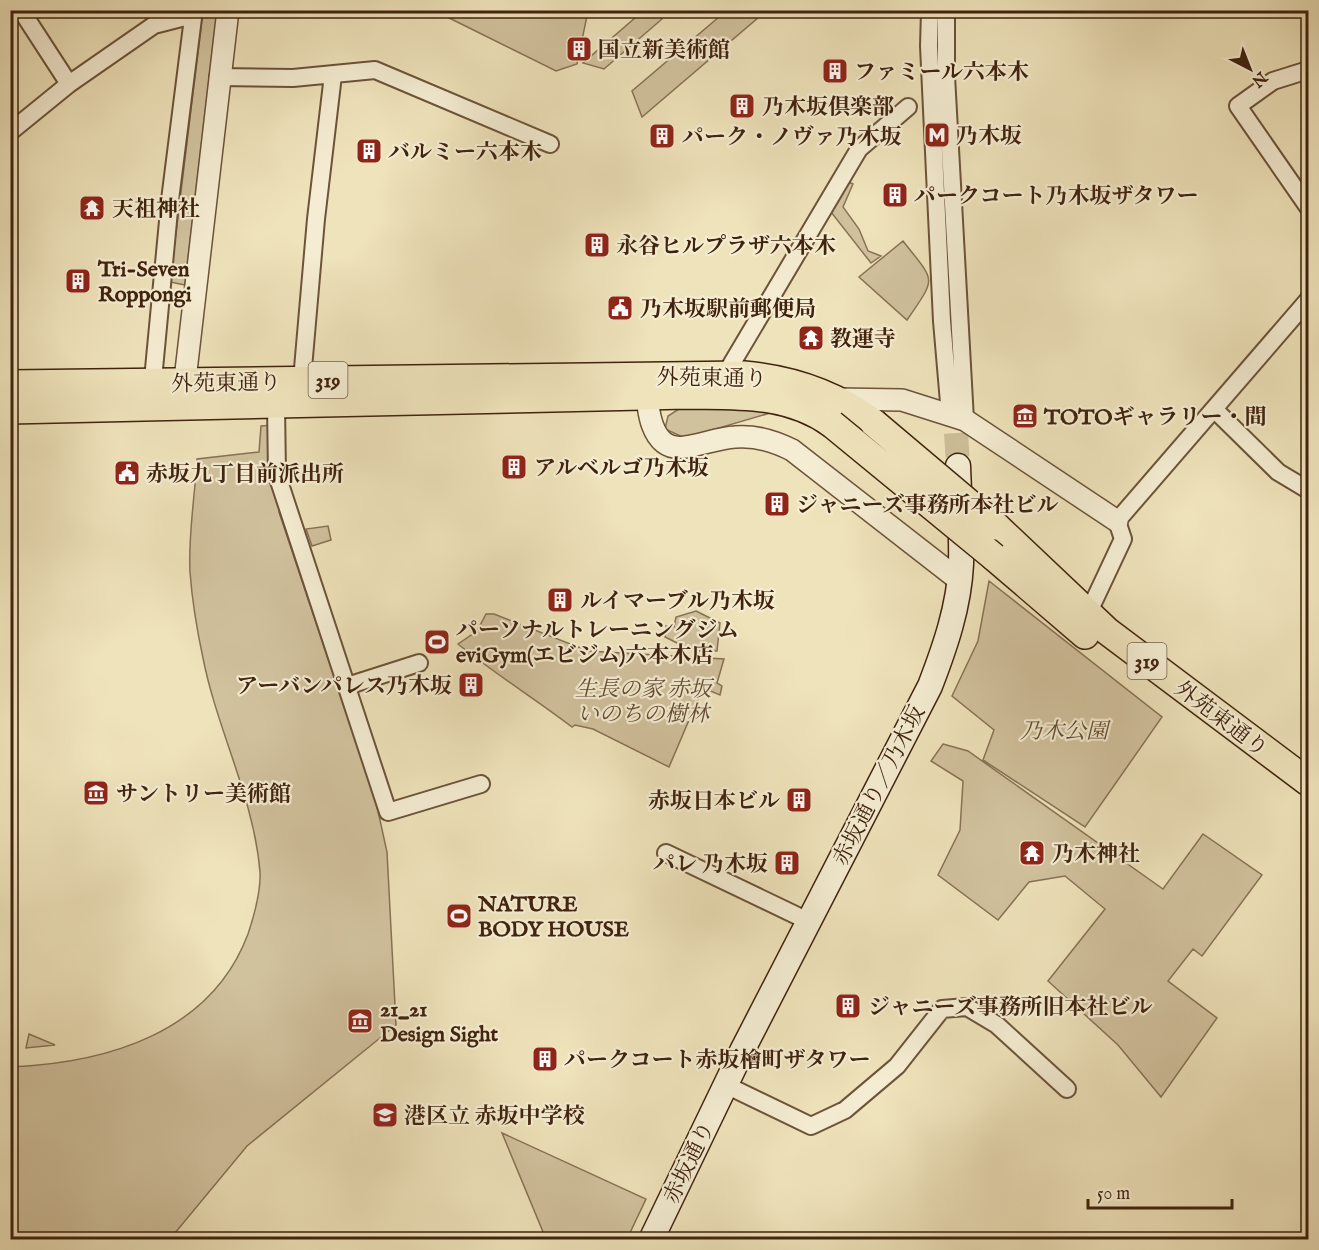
<svg xmlns="http://www.w3.org/2000/svg" width="1319" height="1250" font-family="'IM FELL English','Noto Serif JP',serif">
<style>
.green{fill:#d1c29e;stroke:#887256;stroke-width:1.5}
.lines{fill:none;stroke-linecap:round;stroke-linejoin:round}
.secondary-tunnel{stroke:#ccbd98;stroke-width:24;stroke-dasharray:24 12;stroke-linecap:butt}
.minor-casing{stroke:#6c5339;stroke-width:20}
.tertiary-casing{stroke:#6c5339;stroke-width:24}
.secondary-casing{stroke:#40230e;stroke-width:27}
.primary-casing{stroke:#40230e;stroke-width:30}
.minor{stroke:#f5edd3;stroke-width:16}
.tertiary{stroke:#f5edd3;stroke-width:21}
.secondary{stroke:#f5edd3;stroke-width:24}
.primary{stroke:#efe3bb;stroke-width:27}
.primary-bridge-casing{stroke:#40230e;stroke-width:30;stroke-linecap:butt}
.primary-bridge{stroke:#efe3bb;stroke-width:27}
.labels{text-anchor:middle;stroke-width:4.5;stroke-linejoin:round;paint-order:stroke}
.shield{fill:#f5edd3;stroke:#766049;stroke-width:1.5}
.shield-label{font-size:21px;font-weight:bold;fill:#40230e}
.poi-label{font-size:22px;font-weight:bold;fill:#40230e;stroke:#f5edd3;text-anchor:start}
.street-label{font-size:22px;fill:#40230e;stroke:#f5edd3}
.park-label{font-size:22px;font-style:italic;fill:#644b32;stroke:#f5edd3}
</style>
<rect width="100%" height="100%" fill="#efe3bb"/>
<filter id="stains"><feTurbulence type="fractalNoise" baseFrequency=".00333" numOctaves="4"/><feColorMatrix values="0 0 0 0 .2 0 0 0 0 .09 0 0 0 0 .02 0 0 0 .5 -.17"/></filter>
<radialGradient id="worn" r=".72"><stop offset=".6" stop-color="#630" stop-opacity="0"/><stop offset="1" stop-color="#630" stop-opacity=".3"/></radialGradient>
<path class="green" d="M203 11H217L185 285 170 282Z
M435 11H588L577 64 556 71Z
M643 11H655L662 19 604 69 583 63Z
M726 11H766L642 117 632 91Z
M846 181 853 184 843 207 859 229 868 251 881 256 871 263 831 212 832 201Z
M903 241C936 283 937 276 907 320L859 277Z
M736 401 777 411 685 438 665 429 668 416 682 407Z
M274 425 279 512 376 802 387 852 396 1025 247 1146 170 1239H11L10 1067C107 1063 211 1033 248 934 254 916 261 891 260 872 254 798 217 730 203 658 197 630 192 600 190 572 188 535 195 496 197 459L259 452 261 426Z
M328 526 331 540 312 546 306 529Z
M989 581 1162 717 1085 827 983 760 994 730 952 696 978 641Z
M696 611 720 623 717 651H693L665 637 666 626 674 627 676 617Z
M486 614H494L588 651 724 659 717 683 722 686 720 695 706 689 701 692 669 767 593 729 575 725 572 727C534 698 495 674 458 644L477 631Z
M943 744 968 751 1163 889 1203 834 1262 875 1202 956 1193 949 1168 981 1217 1018 1161 1097 1118 1045 1048 981 1105 909 1065 876 1029 882 998 920 938 875 960 830 963 781 931 761Z
M29 1034 55 1045 26 1048Z
M502 1133 646 1199 627 1239H546Z"/>
<g class="lines">
<path class="secondary-tunnel" d="M954 397 958 466"/>
<g class="minor-casing">
<path id="minor" d="M21 10 69 84
M930 10 929 46 942 321 950 414
M946 10V76L965 420
M1308 70 1273 81 1238 106 1308 207
M333 75 316 219 302 380 276 405 277 475 388 812 481 784
M218 77 293 78 375 70 550 144
M10 132 69 84 154 25 193 15
M725 375 859 149 908 107
M160 388 153 383 154 369 170 200 194 10
M1214 409 1278 472 1308 490
M1085 620 1123 539 1117 521 1308 300
M347 686 419 663
M666 853 808 921
M726 1085 811 1126 845 1110 897 1066 942 1009 967 1007 997 1025 1067 1089"/>
</g>
<g class="tertiary-casing">
<path id="tertiary" d="M646 381C647 404 649 453 685 447 702 445 718 438 735 437 756 435 774 441 792 450L959 580
M183 397 228 10
M837 399 902 400 965 420 1117 521"/>
</g>
<g class="secondary-casing">
<path id="secondary" d="M651 1240 742 1051 930 686C945 647 959 607 961 564 962 532 959 499 958 466"/>
</g>
<g class="primary-casing">
<path id="primary" d="M10 384 744 375C792 379 834 393 874 423
M10 410 687 395C738 396 788 392 832 424
M996 526 1107 631 1308 782
M994 557 1085 635"/>
</g>
<use href="#minor" class="minor"/>
<use href="#tertiary" class="tertiary"/>
<use href="#secondary" class="secondary"/>
<use href="#primary" class="primary"/>
<g class="primary-bridge-casing">
<path id="primary-bridge" d="M874 423 996 526
M832 424 994 557"/>
</g>
<use href="#primary-bridge" class="primary-bridge"/>
</g>
<defs>
<g id="building-square" transform="scale(1.35)"><rect x="-9" y="-9" width="18" height="18" rx="4" fill="#8f2418" stroke="#f5edd3"/><path d="M-4-6H4V6H1V3H-1V6H-4ZM-2.5-4.3h1.7v1.8h-1.7ZM.8-4.3h1.7v1.8H.8ZM-2.5-1h1.7V.8h-1.7ZM.8-1h1.7V.8H.8Z" fill="#fff"/></g>
<g id="metro-square" transform="scale(1.35)"><rect x="-9" y="-9" width="18" height="18" rx="4" fill="#8f2418" stroke="#f5edd3"/><path d="M-5.5 5V-5H-3L0 0L3-5H5.5V5H3V-.5L0 4L-3-.5V5Z" fill="#fff"/></g>
<g id="temple-square" transform="scale(1.35)"><rect x="-9" y="-9" width="18" height="18" rx="4" fill="#8f2418" stroke="#f5edd3"/><path d="M0-6L5-2H3V0L6.5 2.5H4V6H1.5V3h-3V6H-4V2.5H-6.5L-3 0V-2H-5Z" fill="#fff"/></g>
<g id="civic-square" transform="scale(1.35)"><rect x="-9" y="-9" width="18" height="18" rx="4" fill="#8f2418" stroke="#f5edd3"/><path d="M-.6-6.5H3V-4.5H.6V-3L4-1V1h2V6H-6V1h2V-1L-.6-3ZM-1.2 2.5V6h2.4V2.5Z" fill="#fff"/></g>
<g id="museum-square" transform="scale(1.35)"><rect x="-9" y="-9" width="18" height="18" rx="4" fill="#8f2418" stroke="#f5edd3"/><path d="M0-6L6-3V-2H-6V-3ZM-5-1h2V3h-2ZM-1-1h2V3h-2ZM3-1h2V3H3ZM-6 4H6V6H-6Z" fill="#fff"/></g>
<g id="stadium-square" transform="scale(1.35)"><rect x="-9" y="-9" width="18" height="18" rx="4" fill="#8f2418" stroke="#f5edd3"/><path d="M0-5a6.5 5 0 1 0 0 10a6.5 5 0 1 0 0-10ZM-3.5-1.8h7v3.6h-7Z" fill="#fff"/></g>
<g id="school-square" transform="scale(1.35)"><rect x="-9" y="-9" width="18" height="18" rx="4" fill="#8f2418" stroke="#f5edd3"/><path d="M0-5L7-2L0 1L-7-2ZM-4 1L0 2.5L4 1V4Q0 6-4 4Z" fill="#fff"/></g>
</defs>
<g fill-rule="evenodd">
<use href="#building-square" x="579" y="49"/>
<use href="#building-square" x="835" y="71"/>
<use href="#building-square" x="742" y="106"/>
<use href="#metro-square" x="937" y="135"/>
<use href="#building-square" x="662" y="136"/>
<use href="#building-square" x="369" y="151"/>
<use href="#building-square" x="895" y="195"/>
<use href="#temple-square" x="92" y="208"/>
<use href="#building-square" x="597" y="245"/>
<use href="#building-square" x="78" y="281"/>
<use href="#civic-square" x="620" y="308"/>
<use href="#temple-square" x="811" y="338"/>
<use href="#museum-square" x="1025" y="416"/>
<use href="#building-square" x="514" y="467"/>
<use href="#civic-square" x="127" y="473"/>
<use href="#building-square" x="777" y="504"/>
<use href="#building-square" x="560" y="600"/>
<use href="#stadium-square" x="437" y="642"/>
<use href="#building-square" x="471" y="685"/>
<use href="#museum-square" x="96" y="793"/>
<use href="#building-square" x="799" y="800"/>
<use href="#temple-square" x="1032" y="853"/>
<use href="#building-square" x="787" y="863"/>
<use href="#stadium-square" x="459" y="916"/>
<use href="#building-square" x="848" y="1006"/>
<use href="#museum-square" x="360" y="1021"/>
<use href="#building-square" x="545" y="1059"/>
<use href="#school-square" x="385" y="1115"/>
</g>
<g class="labels">
<g class="shield">
<rect x="308.5" y="362" width="39" height="36" rx="4.5"/>
<rect x="1127.5" y="643" width="39" height="36" rx="4.5"/>
</g>
<g class="shield-label">
<text x="328" y="387">319</text>
<text x="1147" y="668">319</text>
</g>
<g class="poi-label">
<text x="598" y="57">国立新美術館</text>
<text x="854" y="79">ファミール六本木</text>
<text x="762" y="114">乃木坂倶楽部</text>
<text x="956" y="143">乃木坂</text>
<text x="682" y="144">パーク・ノヴァ乃木坂</text>
<text x="388" y="159">バルミー六本木</text>
<text x="914" y="203">パークコート乃木坂ザタワー</text>
<text x="112" y="216">天祖神社</text>
<text x="616" y="253">永谷ヒルプラザ六本木</text>
<text x="98" y="276">Tri-Seven<tspan x="98" dy="25">Roppongi</tspan></text>
<text x="640" y="316">乃木坂駅前郵便局</text>
<text x="830" y="346">教運寺</text>
<text x="1044" y="424">TOTOギャラリー・間</text>
<text x="534" y="475">アルベルゴ乃木坂</text>
<text x="146" y="481">赤坂九丁目前派出所</text>
<text x="796" y="512">ジャニーズ事務所本社ビル</text>
<text x="580" y="608">ルイマーブル乃木坂</text>
<text x="456" y="637">パーソナルトレーニングジム<tspan x="456" dy="25">eviGym(エビジム)六本木店</tspan></text>
<text x="452" y="693" text-anchor="end">アーバンパレス乃木坂</text>
<text x="116" y="801">サントリー美術館</text>
<text x="780" y="808" text-anchor="end">赤坂日本ビル</text>
<text x="1052" y="861">乃木神社</text>
<text x="768" y="871" text-anchor="end">パレ 乃木坂</text>
<text x="478" y="911">NATURE<tspan x="478" dy="25">BODY HOUSE</tspan></text>
<text x="868" y="1014">ジャニーズ事務所旧本社ビル</text>
<text x="380" y="1016">21_21<tspan x="380" dy="25">Design Sight</tspan></text>
<text x="564" y="1067">パークコート赤坂檜町ザタワー</text>
<text x="404" y="1123">港区立 赤坂中学校</text>
</g>
<g class="street-label">
<text transform="translate(712 377) rotate(1)" y="8">外苑東通り</text>
<text transform="translate(226 382) rotate(-1)" y="8">外苑東通り</text>
<text transform="translate(1222 718) rotate(37)" y="8">外苑東通り</text>
<text transform="translate(878 785) rotate(-63)" y="8">赤坂通り／乃木坂</text>
<text transform="translate(688 1162) rotate(-64)" y="8">赤坂通り</text>
</g>
<g class="park-label">
<text x="643" y="696">生長の家 赤坂<tspan x="643" dy="25">いのちの樹林</tspan></text>
<text x="1064" y="738">乃木公園</text>
</g>
</g>
<rect width="1319" height="1250" fill="none" stroke="#efe3bb" stroke-width="36"/>
<rect x="12" y="12" width="1295" height="1226" fill="none" stroke="#40230e" stroke-width="3"/>
<rect x="18" y="18" width="1283" height="1214" fill="none" stroke="#40230e" stroke-width="1.5"/>
<g transform="translate(1250 69) rotate(138)" stroke="#f5edd3" stroke-width="4.5" paint-order="stroke">
<path d="M0-4.5L10 22L0 15L-10 22Z" fill="#40230e"/>
<text y="-9" font-size="16" font-weight="bold" text-anchor="middle" fill="#40230e">N</text>
</g>
<path d="M1088 1199v9h144v-9" fill="none" stroke="#40230e" stroke-width="3"/>
<text x="1097" y="1199" font-size="18" fill="#40230e" stroke="#f5edd3" stroke-width="4.5" paint-order="stroke">50 m</text>
<rect width="100%" height="100%" filter="url(#stains)"/>
<rect width="100%" height="100%" fill="url(#worn)"/>
</svg>
